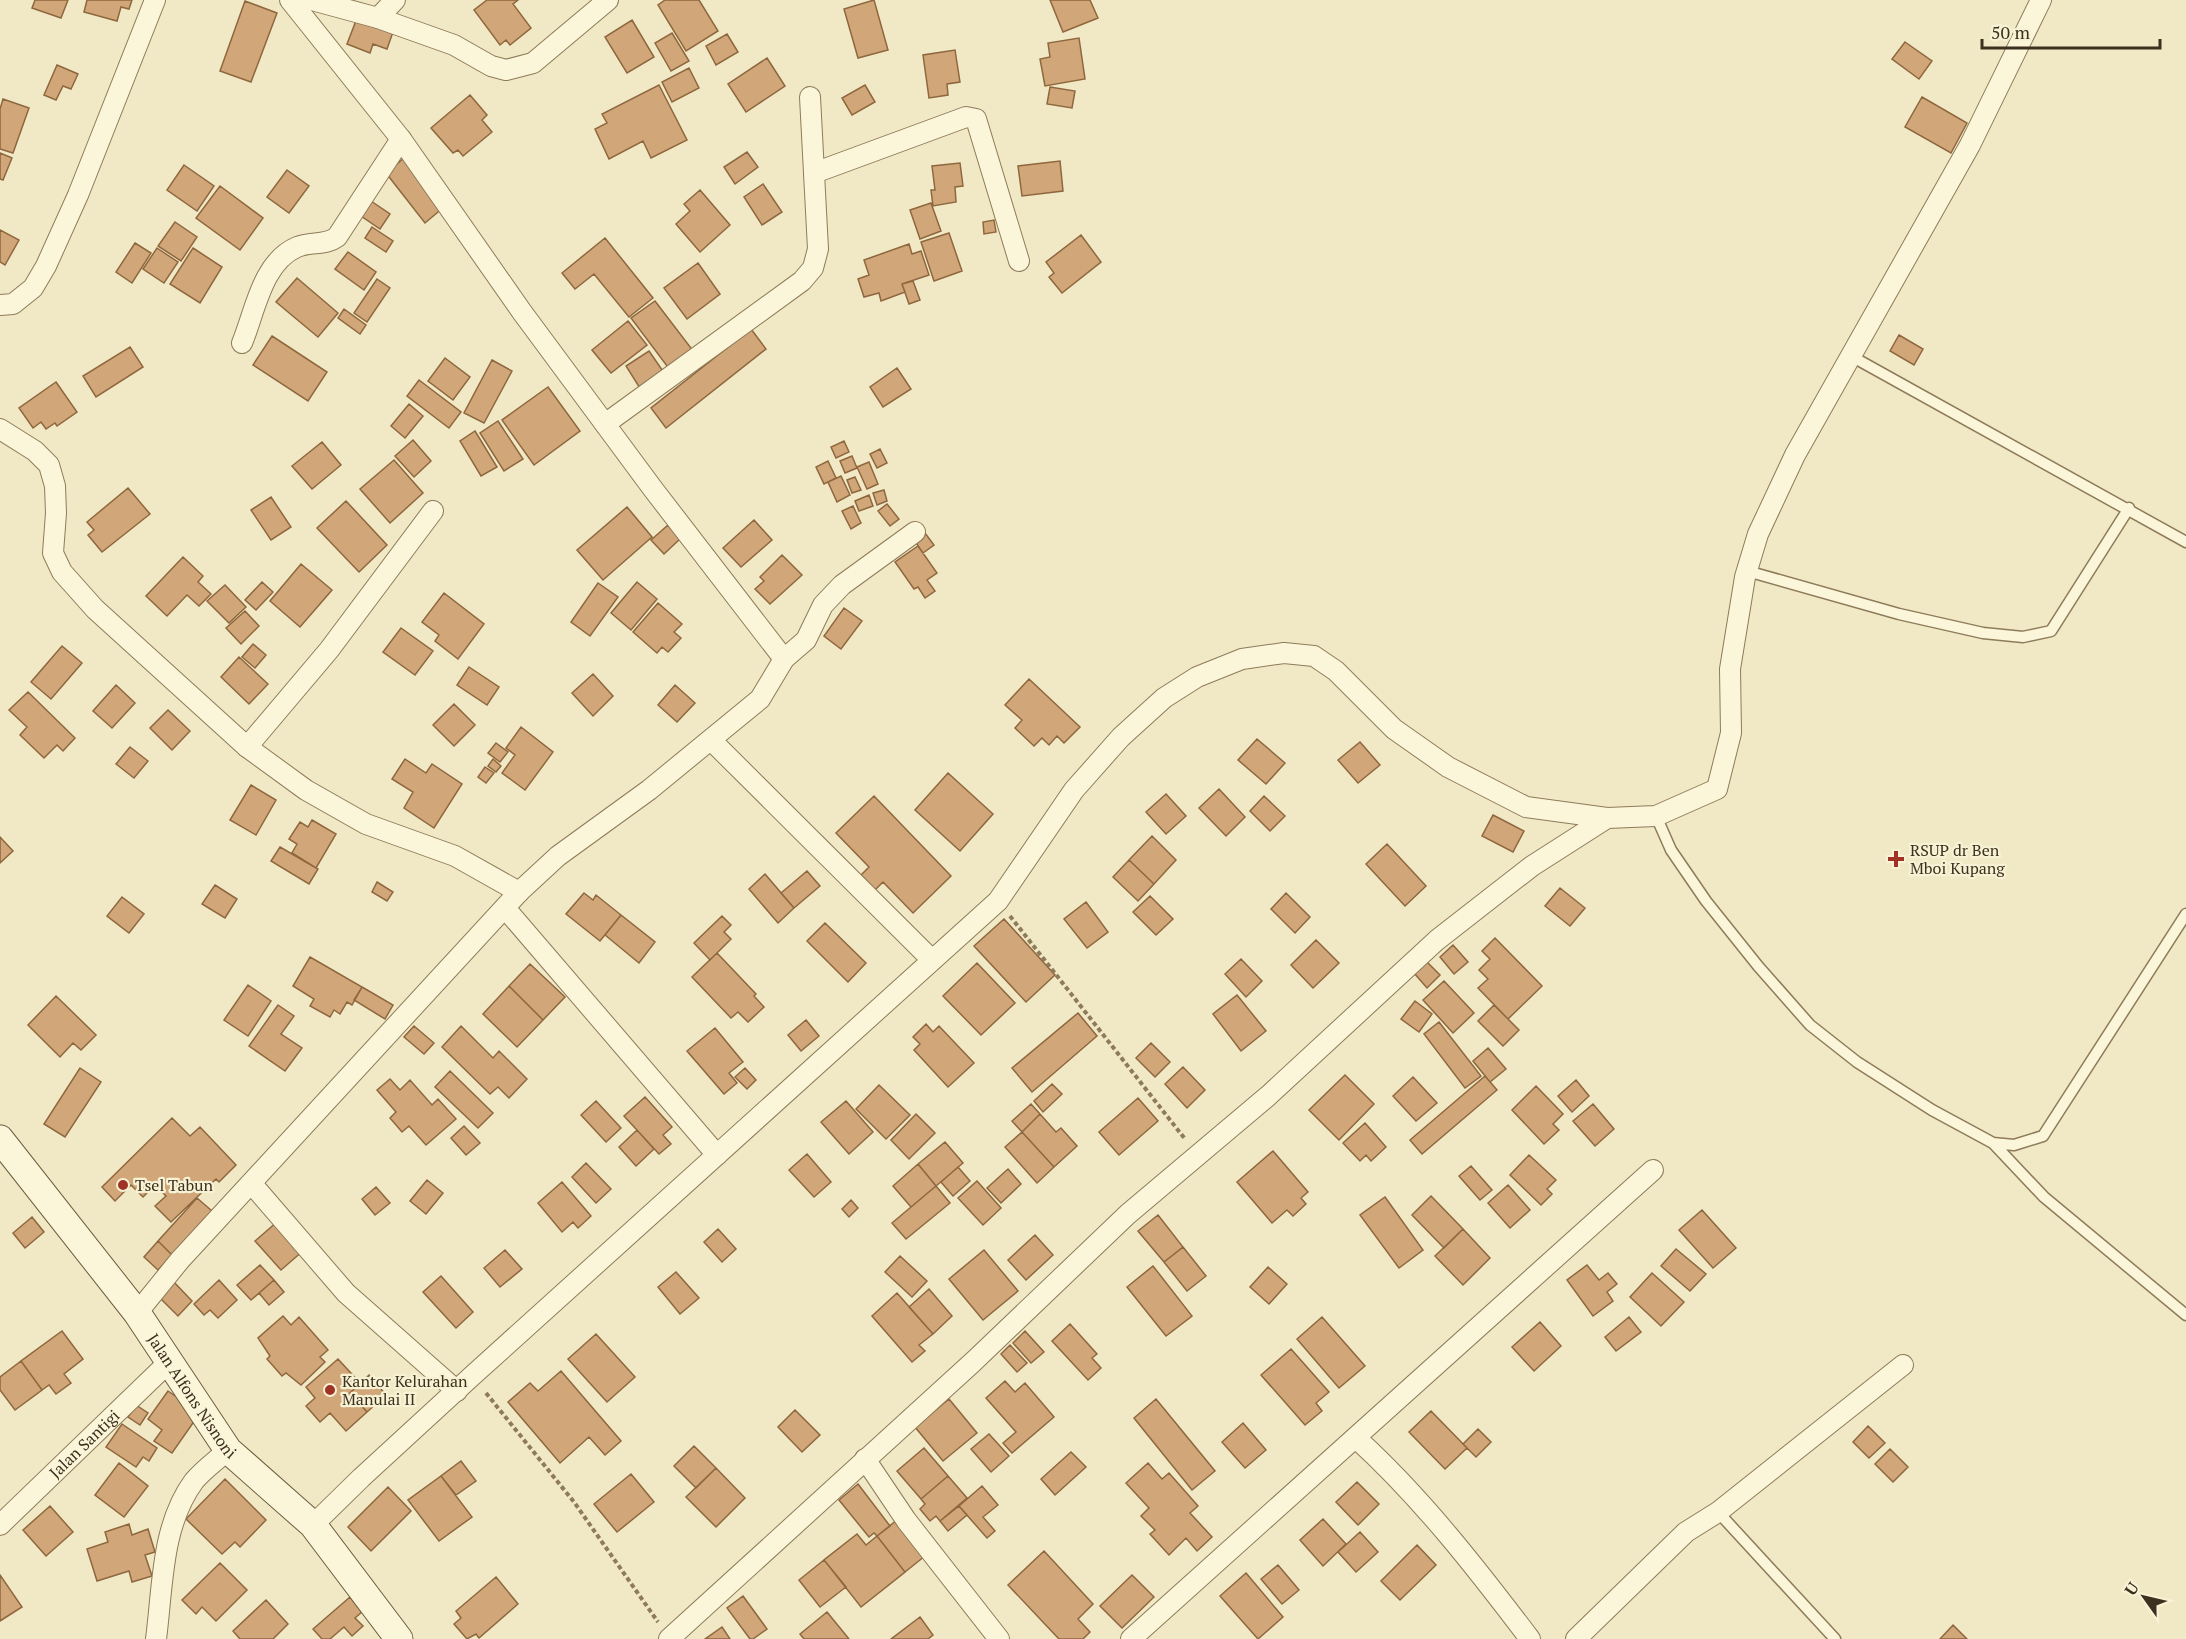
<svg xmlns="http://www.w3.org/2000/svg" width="2186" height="1639" font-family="'PT Serif',serif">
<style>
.building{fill:#d1a779;stroke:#8e673e;stroke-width:1.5}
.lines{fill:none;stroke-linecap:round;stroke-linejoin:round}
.service-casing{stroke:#8e7b5a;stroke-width:13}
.minor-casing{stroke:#8e7b5a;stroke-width:22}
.secondary-casing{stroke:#6f5c3d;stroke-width:29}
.path{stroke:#8e7b5a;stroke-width:4;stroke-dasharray:4.5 3;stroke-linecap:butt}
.service{stroke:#fbf5d9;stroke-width:10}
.minor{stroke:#fbf5d9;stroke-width:20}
.secondary{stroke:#fbf5d9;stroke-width:27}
.poi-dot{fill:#a03226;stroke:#f8f2d5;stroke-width:2}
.labels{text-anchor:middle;stroke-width:4.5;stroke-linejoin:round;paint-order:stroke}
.poi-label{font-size:16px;fill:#3d301e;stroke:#f8f2d5;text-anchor:start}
.street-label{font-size:16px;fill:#3d301e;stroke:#f8f2d5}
</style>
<rect width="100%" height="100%" fill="#f1e9c5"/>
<path class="building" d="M35 0H68L61 18 32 8Z
M87 0H132L129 9 121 7 117 21 84 12Z
M487 0H518L513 4 531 28 510 45 506 40 500 45 474 10Z
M665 0H699L718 31 686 51 658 5Z
M874 0 888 50 858 58 844 9Z
M1050 0H1090L1098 18 1063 32Z
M245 1 277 13 251 82 220 71Z
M357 18 393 32 387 49 373 44 370 53 347 44Z
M632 20 654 57 627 73 605 37Z
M672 33 689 61 671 71 655 43Z
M727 34 738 52 716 65 706 46Z
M1079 38 1085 79 1045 86 1040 59 1050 57 1048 43Z
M1905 42 1932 61 1919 79 1892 59Z
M955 50 960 82 947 84 948 95 929 98 923 55Z
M767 58 785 86 746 112 728 84Z
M57 65 78 74 71 89 63 86 56 100 44 95Z
M689 68 699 88 672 102 662 82Z
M659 85 687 140 651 158 643 141 609 159 595 129 607 123 602 114Z
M865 85 875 102 852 115 842 98Z
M1050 87 1075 91 1072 108 1047 104Z
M470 95 487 115 482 120 492 132 463 156 458 150 453 153 431 128Z
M1922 97 1967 123 1951 153 1905 127Z
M3 99 29 108 13 153 0 149V109Z
M747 152 758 167 735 184 724 167Z
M0 153 12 158 3 180 0 179Z
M404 158 444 207 425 223 386 173Z
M1060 161 1063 191 1022 196 1018 166Z
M960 163 963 186 955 187 956 202 933 206 931 190H935L932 166Z
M184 165 214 186 197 211 167 190Z
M287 170 309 186 289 213 267 197Z
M763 184 782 212 762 225 744 197Z
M220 186 263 218 240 250 196 218Z
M700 190 730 225 700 252 676 224 690 211 684 204Z
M371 201 390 214 380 229 361 216Z
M931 203 941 231 920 239 910 210Z
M994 220 996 232 984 234 983 222Z
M175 222 197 237 181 261 158 246Z
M372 227 393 241 386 252 365 238Z
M0 230 19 240 5 265 0 262Z
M949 233 962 271 934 281 921 242Z
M1081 235 1101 262 1062 293 1049 277 1054 273 1046 262Z
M605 238 653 298 629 317 594 274 575 289 562 273Z
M135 243 151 253 132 283 116 272Z
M909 244 912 254 921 251 929 275 902 284 905 292 881 301 879 293 864 297 858 279 869 275 864 260Z
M157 248 178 262 164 283 143 269Z
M193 248 222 267 200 303 170 284Z
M348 252 376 272 364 290 335 269Z
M698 263 720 294 687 319 664 288Z
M297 278 338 313 318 337 276 302Z
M377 279 390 288 367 322 354 313Z
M913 281 920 300 909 304 902 284Z
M655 301 694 352 670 370 631 318Z
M344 309 366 325 360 334 338 318Z
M628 321 647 345 611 373 592 350Z
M751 329 766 349 666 428 651 408Z
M1899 335 1923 349 1914 365 1890 351Z
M272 336 327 372 308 401 253 365Z
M130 347 143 367 96 397 83 376Z
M649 351 667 377 643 393 626 366Z
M445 358 470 377 453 400 428 381Z
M492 360 512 371 484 423 464 413Z
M897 368 911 389 883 407 870 387Z
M419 380 461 412 449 428 407 396Z
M56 382 77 412 57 426 55 423 46 429 41 422 33 428 19 408Z
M548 387 580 431 534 465 502 420Z
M409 404 423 416 405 438 391 426Z
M498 421 523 459 504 471 480 433Z
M475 431 497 467 481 476 460 441Z
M413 440 431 461 414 477 395 456Z
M844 441 849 452 836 458 831 447Z
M322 442 341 465 312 489 292 466Z
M880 449 887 463 877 468 870 454Z
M852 456 857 468 845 473 840 461Z
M394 460 423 493 390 523 360 489Z
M828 461 836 478 824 484 816 467Z
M869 462 878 484 867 489 857 467Z
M841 476 850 495 837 502 828 482Z
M855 477 861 490 852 493 847 480Z
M128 488 150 514 102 552 88 535 94 530 87 522Z
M884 490 887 501 877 505 873 493Z
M869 495 873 506 859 511 855 501Z
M271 497 291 527 271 540 251 510Z
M346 501 387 545 359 572 317 528Z
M887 504 899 519 890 526 878 511Z
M853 506 861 523 851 529 842 511Z
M627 507 652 537 603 580 577 550Z
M754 520 772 540 741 567 723 548Z
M668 525 680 539 664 554 651 540Z
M922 529 934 545 923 553 912 537Z
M918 546 937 573 927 580 935 591 925 598 918 587 914 589 895 562Z
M782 555 802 575 770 604 755 589 764 581 760 577Z
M183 557 203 576 198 582 211 594 199 606 187 595 167 616 146 596Z
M301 564 332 590 300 627 270 601Z
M262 582 273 592 256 610 245 600Z
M637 582 657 599 631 630 611 613Z
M598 583 618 597 590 636 571 622Z
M225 585 246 607 229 623 207 601Z
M444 593 484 624 458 659 435 641 439 635 422 622Z
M658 603 682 624 674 632 681 638 668 652 662 647 657 653 633 632Z
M844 608 862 621 841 649 824 636Z
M245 611 259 626 241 644 226 628Z
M401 628 433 651 415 675 383 652Z
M253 644 266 655 255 668 242 657Z
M62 646 82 663 51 699 31 682Z
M239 657 268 684 249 704 221 677Z
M469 667 499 687 487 705 457 685Z
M593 674 613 696 593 716 572 693Z
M1029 679 1080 727 1064 743 1057 736 1049 745 1042 738 1034 746 1015 728 1022 720 1005 705Z
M116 685 135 703 112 728 93 711Z
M675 685 695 703 677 722 658 705Z
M28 692 75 738 63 751 57 745 44 758 20 735 27 727 9 710Z
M454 704 475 725 454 746 433 725Z
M168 710 190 731 172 750 150 728Z
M521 727 553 752 525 790 502 773 515 755 506 748Z
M1257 739 1285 763 1266 784 1238 760Z
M1360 742 1380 765 1358 783 1338 760Z
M496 743 508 752 500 762 488 753Z
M130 747 148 761 134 778 116 764Z
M405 759 426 773 432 764 462 784 434 828 404 808 413 792 392 779Z
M493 759 501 766 496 772 488 766Z
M485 767 494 773 486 783 478 777Z
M948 773 993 814 960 851 915 810Z
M251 785 276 800 256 835 230 820Z
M1219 789 1245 817 1226 836 1199 808Z
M1166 794 1186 816 1166 834 1146 812Z
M874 796 951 876 913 913 883 882 875 890 861 875 869 867 836 833Z
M1264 796 1285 816 1270 831 1250 811Z
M1493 815 1524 831 1513 852 1482 836Z
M312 820 336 834 316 868 292 853 297 844 289 839 300 822 308 827Z
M1152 836 1176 860 1154 884 1129 860Z
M0 837 13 851 0 863Z
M1387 844 1426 886 1405 906 1366 864Z
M280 847 318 869 309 884 271 861Z
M1129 860 1154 884 1138 901 1113 877Z
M807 871 820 886 794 908 781 893Z
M765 874 794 908 778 923 749 889Z
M377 882 393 892 387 901 372 892Z
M215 885 237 899 225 918 202 904Z
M1560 888 1585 908 1570 926 1545 906Z
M584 893 593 900 596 895 621 915 600 941 566 914Z
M1286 893 1310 917 1295 933 1271 909Z
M1150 896 1173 919 1156 935 1133 912Z
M122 897 144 914 129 933 107 916Z
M1086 902 1108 932 1087 948 1064 919Z
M621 915 655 942 639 963 605 935Z
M722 916 731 925 724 932 731 939 710 960 694 943Z
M1004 919 1055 975 1026 1002 974 946Z
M825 923 866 963 848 982 807 941Z
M1495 938 1542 986 1508 1019 1478 988 1488 979 1479 970 1490 959 1482 951Z
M1316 940 1339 963 1313 988 1291 965Z
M1453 945 1468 962 1454 974 1440 957Z
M717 953 756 994 754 996 764 1007 748 1022 738 1012 731 1018 692 977Z
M310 957 362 987 352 1005 347 1002 340 1014 334 1010 330 1017 310 1006 314 999 293 986Z
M1241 959 1262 981 1246 997 1225 974Z
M1426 961 1440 975 1427 988 1414 973Z
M977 963 1015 1003 981 1035 943 996Z
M530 964 565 997 543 1020 509 986Z
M1444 981 1474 1013 1453 1033 1423 1000Z
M248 985 271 1001 248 1036 224 1020Z
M509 986 543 1020 517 1047 483 1014Z
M362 987 393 1005 385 1019 354 1000Z
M1237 995 1266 1031 1241 1051 1213 1014Z
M56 996 96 1035 81 1050 73 1043 60 1057 28 1025Z
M1415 1001 1432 1014 1419 1032 1401 1019Z
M278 1005 294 1016 281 1034 302 1048 285 1071 249 1046Z
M1494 1005 1519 1030 1503 1046 1478 1021Z
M1078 1013 1097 1036 1032 1092 1012 1068Z
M806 1020 819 1036 801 1051 788 1035Z
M1439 1022 1481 1076 1465 1088 1424 1034Z
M926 1024 933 1032 939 1026 974 1063 948 1087 914 1050 920 1044 913 1037Z
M414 1026 434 1043 424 1054 404 1037Z
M461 1026 493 1058 499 1051 527 1079 509 1098 498 1087 490 1094 442 1047Z
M715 1028 743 1062 729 1073 737 1083 724 1094 687 1051Z
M1151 1043 1170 1062 1155 1077 1136 1058Z
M1488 1048 1506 1069 1490 1082 1473 1061Z
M1183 1067 1205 1090 1187 1108 1165 1084Z
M80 1068 101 1082 65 1137 44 1124Z
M745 1068 756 1080 747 1089 735 1077Z
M450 1071 493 1113 478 1128 435 1087Z
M1345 1075 1374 1104 1339 1140 1309 1110Z
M1485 1076 1497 1090 1422 1154 1410 1140Z
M1413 1077 1437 1103 1416 1121 1393 1096Z
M390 1079 400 1090 410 1080 432 1105 438 1099 456 1119 426 1145 409 1126 402 1132 390 1118 396 1112 377 1090Z
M1576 1080 1589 1096 1572 1112 1558 1096Z
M1052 1084 1062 1094 1043 1112 1034 1101Z
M879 1085 910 1115 886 1139 856 1109Z
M1536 1086 1563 1114 1553 1124 1559 1130 1544 1144 1512 1110Z
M645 1097 672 1127 663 1135 671 1144 659 1154 624 1116Z
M1138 1098 1158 1121 1119 1155 1099 1132Z
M596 1101 621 1128 606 1142 581 1115Z
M846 1101 873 1132 849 1154 821 1122Z
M1031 1104 1040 1114 1022 1132 1012 1121Z
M1593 1104 1614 1129 1595 1146 1573 1121Z
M916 1114 935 1133 909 1159 891 1140Z
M1040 1114 1056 1132 1061 1128 1077 1146 1054 1167 1022 1132Z
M172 1118 190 1136 200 1127 236 1165 219 1182 216 1179 171 1222 155 1206 166 1196 155 1185 143 1197 131 1185 115 1201 102 1187Z
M1365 1123 1386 1147 1371 1161 1366 1155 1360 1161 1343 1143Z
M464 1126 480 1143 466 1155 451 1138Z
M637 1130 654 1149 636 1166 619 1147Z
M1022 1132 1054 1167 1037 1183 1005 1147Z
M945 1142 963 1163 936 1186 918 1164Z
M1273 1151 1308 1192 1301 1198 1306 1204 1293 1216 1287 1210 1272 1223 1237 1182Z
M807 1154 831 1182 814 1197 789 1170Z
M1529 1155 1556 1180 1547 1189 1552 1194 1541 1205 1510 1175Z
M586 1163 611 1189 596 1203 572 1177Z
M918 1164 936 1186 911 1207 893 1186Z
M1471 1166 1492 1190 1480 1200 1459 1176Z
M958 1167 970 1181 953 1196 941 1182Z
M1008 1169 1021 1184 1001 1203 987 1188Z
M427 1180 443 1193 426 1214 410 1201Z
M977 1181 1001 1208 983 1225 958 1198Z
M562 1182 591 1216 578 1228 573 1222 562 1232 538 1203Z
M1508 1185 1530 1210 1510 1228 1488 1203Z
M936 1186 950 1203 906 1239 892 1223Z
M376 1187 390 1203 375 1215 362 1199Z
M1431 1196 1463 1229 1444 1248 1412 1215Z
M1385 1197 1423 1250 1399 1268 1360 1215Z
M197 1198 212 1211 172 1255 158 1241Z
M851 1200 858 1208 849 1217 842 1209Z
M1702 1210 1736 1248 1713 1268 1679 1230Z
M1158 1215 1183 1247 1164 1262 1138 1231Z
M32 1217 44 1232 25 1248 13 1233Z
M278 1221 304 1250 281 1270 255 1241Z
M718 1229 736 1249 722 1262 704 1242Z
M1463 1229 1490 1258 1463 1285 1435 1256Z
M1035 1235 1053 1255 1026 1280 1008 1260Z
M158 1241 172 1255 158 1270 144 1257Z
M1183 1247 1206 1276 1187 1291 1164 1262Z
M1676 1249 1706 1274 1690 1291 1661 1266Z
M505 1250 522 1269 500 1287 484 1268Z
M984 1250 1018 1291 983 1320 949 1279Z
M900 1256 927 1281 912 1297 885 1272Z
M260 1265 274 1280 251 1300 237 1285Z
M1587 1265 1599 1280 1608 1273 1617 1284 1607 1292 1613 1301 1593 1316 1567 1280Z
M1153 1266 1192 1316 1166 1336 1127 1287Z
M1268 1267 1287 1284 1269 1304 1250 1287Z
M676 1272 699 1298 680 1314 658 1287Z
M1652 1273 1684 1302 1661 1326 1630 1297Z
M441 1276 473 1312 456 1328 423 1292Z
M172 1280 192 1301 178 1316 157 1295Z
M219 1280 237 1300 218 1318 210 1310 204 1315 194 1304Z
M274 1280 284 1292 269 1305 259 1293Z
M929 1289 952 1316 933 1334 909 1307Z
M897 1293 933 1334 919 1345 925 1351 912 1362 872 1316Z
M283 1316 291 1325 299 1317 328 1350 320 1357 325 1362 301 1385 286 1373 282 1376 267 1359 270 1356 258 1338Z
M1322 1317 1365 1366 1339 1388 1297 1339Z
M1629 1317 1641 1332 1616 1351 1605 1337Z
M1540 1322 1561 1346 1534 1371 1512 1347Z
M1070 1324 1097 1354 1092 1358 1101 1368 1088 1380 1052 1341Z
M62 1331 83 1359 64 1374 71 1383 56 1394 49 1385 42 1390 21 1361Z
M1025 1331 1044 1352 1031 1363 1013 1343Z
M596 1334 635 1377 607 1402 568 1359Z
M1010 1345 1027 1363 1017 1372 1001 1354Z
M1291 1349 1329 1392 1316 1403 1322 1411 1305 1425 1261 1375Z
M338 1359 360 1383 350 1393 367 1412 346 1431 330 1413 320 1422 306 1406 315 1398 306 1387Z
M21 1361 42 1390 15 1410 0 1390V1377Z
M561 1371 621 1441 605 1455 589 1437 560 1463 508 1402 530 1383 538 1391Z
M369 1375 386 1395 367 1412 350 1393Z
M1005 1381 1015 1392 1025 1383 1054 1417 1012 1453 1003 1443 1016 1432 986 1398Z
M168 1391 200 1413 172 1453 154 1441 162 1430 148 1419Z
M949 1399 977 1433 943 1461 915 1427Z
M1156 1399 1215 1471 1192 1490 1134 1418Z
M136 1405 148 1413 140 1425 128 1417Z
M795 1410 820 1435 802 1452 778 1427Z
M1431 1411 1467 1448 1445 1469 1409 1432Z
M1243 1423 1266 1450 1245 1468 1222 1442Z
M122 1424 157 1448 149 1461 143 1457 136 1467 106 1447Z
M1868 1426 1885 1443 1869 1458 1853 1442Z
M1478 1429 1491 1442 1476 1457 1463 1444Z
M989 1434 1009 1456 991 1472 971 1449Z
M694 1446 716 1468 696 1488 674 1466Z
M924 1448 948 1476 921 1499 897 1471Z
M1890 1449 1908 1467 1893 1482 1875 1464Z
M1071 1452 1086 1467 1055 1495 1041 1479Z
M461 1461 476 1481 456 1495 441 1476Z
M119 1463 148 1486 124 1517 95 1495Z
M1148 1463 1162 1479 1169 1473 1198 1506 1190 1513 1212 1537 1197 1551 1186 1538 1169 1555 1150 1534 1155 1530 1141 1516 1149 1508 1126 1483Z
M716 1468 745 1498 716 1527 686 1497Z
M631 1474 654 1502 617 1532 594 1504Z
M441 1476 472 1517 439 1541 408 1500Z
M948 1476 967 1498 940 1521 936 1516 930 1521 920 1509 925 1504 921 1499Z
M225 1479 266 1520 240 1547 235 1542 222 1554 186 1519Z
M1357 1482 1379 1504 1358 1525 1336 1502Z
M858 1484 890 1526 877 1536 874 1533 869 1537 839 1500Z
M982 1486 998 1505 983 1517 995 1531 987 1538 959 1506Z
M388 1487 411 1511 371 1551 348 1527Z
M50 1506 73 1532 46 1556 23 1530Z
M959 1506 967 1515 948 1531 940 1521Z
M1323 1519 1346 1544 1323 1566 1300 1540Z
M897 1520 925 1556 905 1572 877 1536Z
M129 1524 132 1535 148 1529 155 1552 145 1555 152 1576 132 1582 129 1571 97 1581 87 1549 108 1542 105 1532Z
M1360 1532 1378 1552 1356 1572 1338 1552Z
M857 1534 866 1545 877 1536 905 1572 861 1607 824 1560Z
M1417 1545 1436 1565 1400 1600 1381 1581Z
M1044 1551 1093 1604 1078 1619 1090 1632 1083 1639H1059L1008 1585Z
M824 1560 846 1587 820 1607 799 1580Z
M220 1563 247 1590 216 1621 202 1607 196 1614 182 1600Z
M1278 1565 1299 1590 1282 1604 1261 1579Z
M1246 1573 1283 1617 1258 1639 1220 1596Z
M0 1575 22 1607 0 1621Z
M1132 1575 1154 1597 1122 1628 1100 1606Z
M496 1577 518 1604 479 1638 476 1634 467 1639 454 1624 461 1618 456 1611Z
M743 1596 767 1629 753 1639H750L727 1608Z
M350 1597 362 1612 355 1618 363 1626 352 1636 344 1627 330 1639H322L313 1629Z
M266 1600 288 1624 273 1639H240L233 1631Z
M827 1612 849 1639H804L800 1634Z
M920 1617 933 1635 928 1639H891Z
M1953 1625 1967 1639H1940Z
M722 1627 730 1639H705Z"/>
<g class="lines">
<g class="service-casing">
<path id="service" d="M1851 356 2186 542
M1747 571 1899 614 1983 633 2023 637 2051 631 2129 508
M1656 816 1671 850 1706 901 1758 966 1810 1025 1857 1062 1932 1110 1993 1143 2044 1197 2186 1315
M1993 1143 2014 1145 2043 1136 2186 914
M1718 1512 1835 1639"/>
</g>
<g class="minor-casing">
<g id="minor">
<path d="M290 0 401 139 522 312 653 489 784 659"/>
<path d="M312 0 378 18 454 45 491 66 506 70 533 63 608 0"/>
<path d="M378 18 395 0"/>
<path d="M814 173 966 117 976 119 1019 261"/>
<path d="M0 305 13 304 33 288 46 266 78 195 155 0"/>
<path d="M242 343C255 312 262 262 297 247 311 241 325 246 337 237L401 139"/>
<path d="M605 424 802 281 813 268 818 249 810 97"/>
<path d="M0 429 35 451 49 465 55 486 56 513 53 553 62 572 95 609 247 747 306 790 366 824 455 856 519 892"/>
<path d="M712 741 932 960"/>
<path d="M247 747 329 650 433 511"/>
<path d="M505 908 717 1155"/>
<path d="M252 1184 346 1293 457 1391"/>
<path d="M137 1313 180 1260 519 892 558 856 649 790 760 699 784 659 806 640 823 605 842 585 915 532"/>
<path d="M1356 1438C1421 1497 1477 1569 1530 1639"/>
<path d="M865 1459 906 1520 999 1639"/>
<path id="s1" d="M0 1525 168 1363"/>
<path d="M313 1525 361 1478 472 1376 998 901 1074 790 1121 737 1164 698 1197 677 1242 659 1284 653 1314 656 1336 671 1394 729 1448 767 1526 807 1607 818"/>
<path d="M156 1639C163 1586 161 1526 194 1481 203 1470 217 1460 228 1450"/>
<path d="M669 1639 973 1362 1128 1214 1268 1096 1437 940 1532 866 1607 818 1656 816 1717 789 1731 733 1730 669 1745 577 1758 534 1795 455 1970 145 2041 0"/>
<path d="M1131 1639 1653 1170"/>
<path d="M1576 1639 1686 1532 1718 1512 1903 1365"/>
</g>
</g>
<g class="secondary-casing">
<g id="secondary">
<path id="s2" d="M0 1139 137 1313 228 1450 313 1525 399 1639"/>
</g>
</g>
<path class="path" d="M1010 916 1185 1139
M486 1393 574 1502 658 1622"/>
<use href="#service" class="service"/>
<use href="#minor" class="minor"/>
<use href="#secondary" class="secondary"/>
</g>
<g class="poi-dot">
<path d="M1893 850h6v6h6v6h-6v6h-6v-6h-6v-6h6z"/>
<circle cx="123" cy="1185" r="6"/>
<circle cx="330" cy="1390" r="6"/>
</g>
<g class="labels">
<g class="poi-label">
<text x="1910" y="856">RSUP dr Ben<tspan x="1910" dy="18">Mboi Kupang</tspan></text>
<text x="135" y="1191">Tsel Tabun</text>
<text x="342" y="1387">Kantor Kelurahan<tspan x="342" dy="18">Manulai II</tspan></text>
</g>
<g class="street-label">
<text dy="6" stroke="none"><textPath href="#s2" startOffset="321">Jalan Alfons Nisnoni</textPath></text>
<text dy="6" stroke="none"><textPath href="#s1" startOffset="117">Jalan Santigi</textPath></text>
</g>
</g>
<g transform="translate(2144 1597) rotate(304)" stroke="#f8f2d5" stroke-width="4.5" paint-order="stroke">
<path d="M0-4.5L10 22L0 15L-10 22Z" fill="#3d301e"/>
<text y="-9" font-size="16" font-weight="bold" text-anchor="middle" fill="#3d301e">U</text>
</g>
<path d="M1982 39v9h178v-9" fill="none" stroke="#3d301e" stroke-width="3"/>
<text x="1991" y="39" font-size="18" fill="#3d301e" stroke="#f8f2d5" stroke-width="4.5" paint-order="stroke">50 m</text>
</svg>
